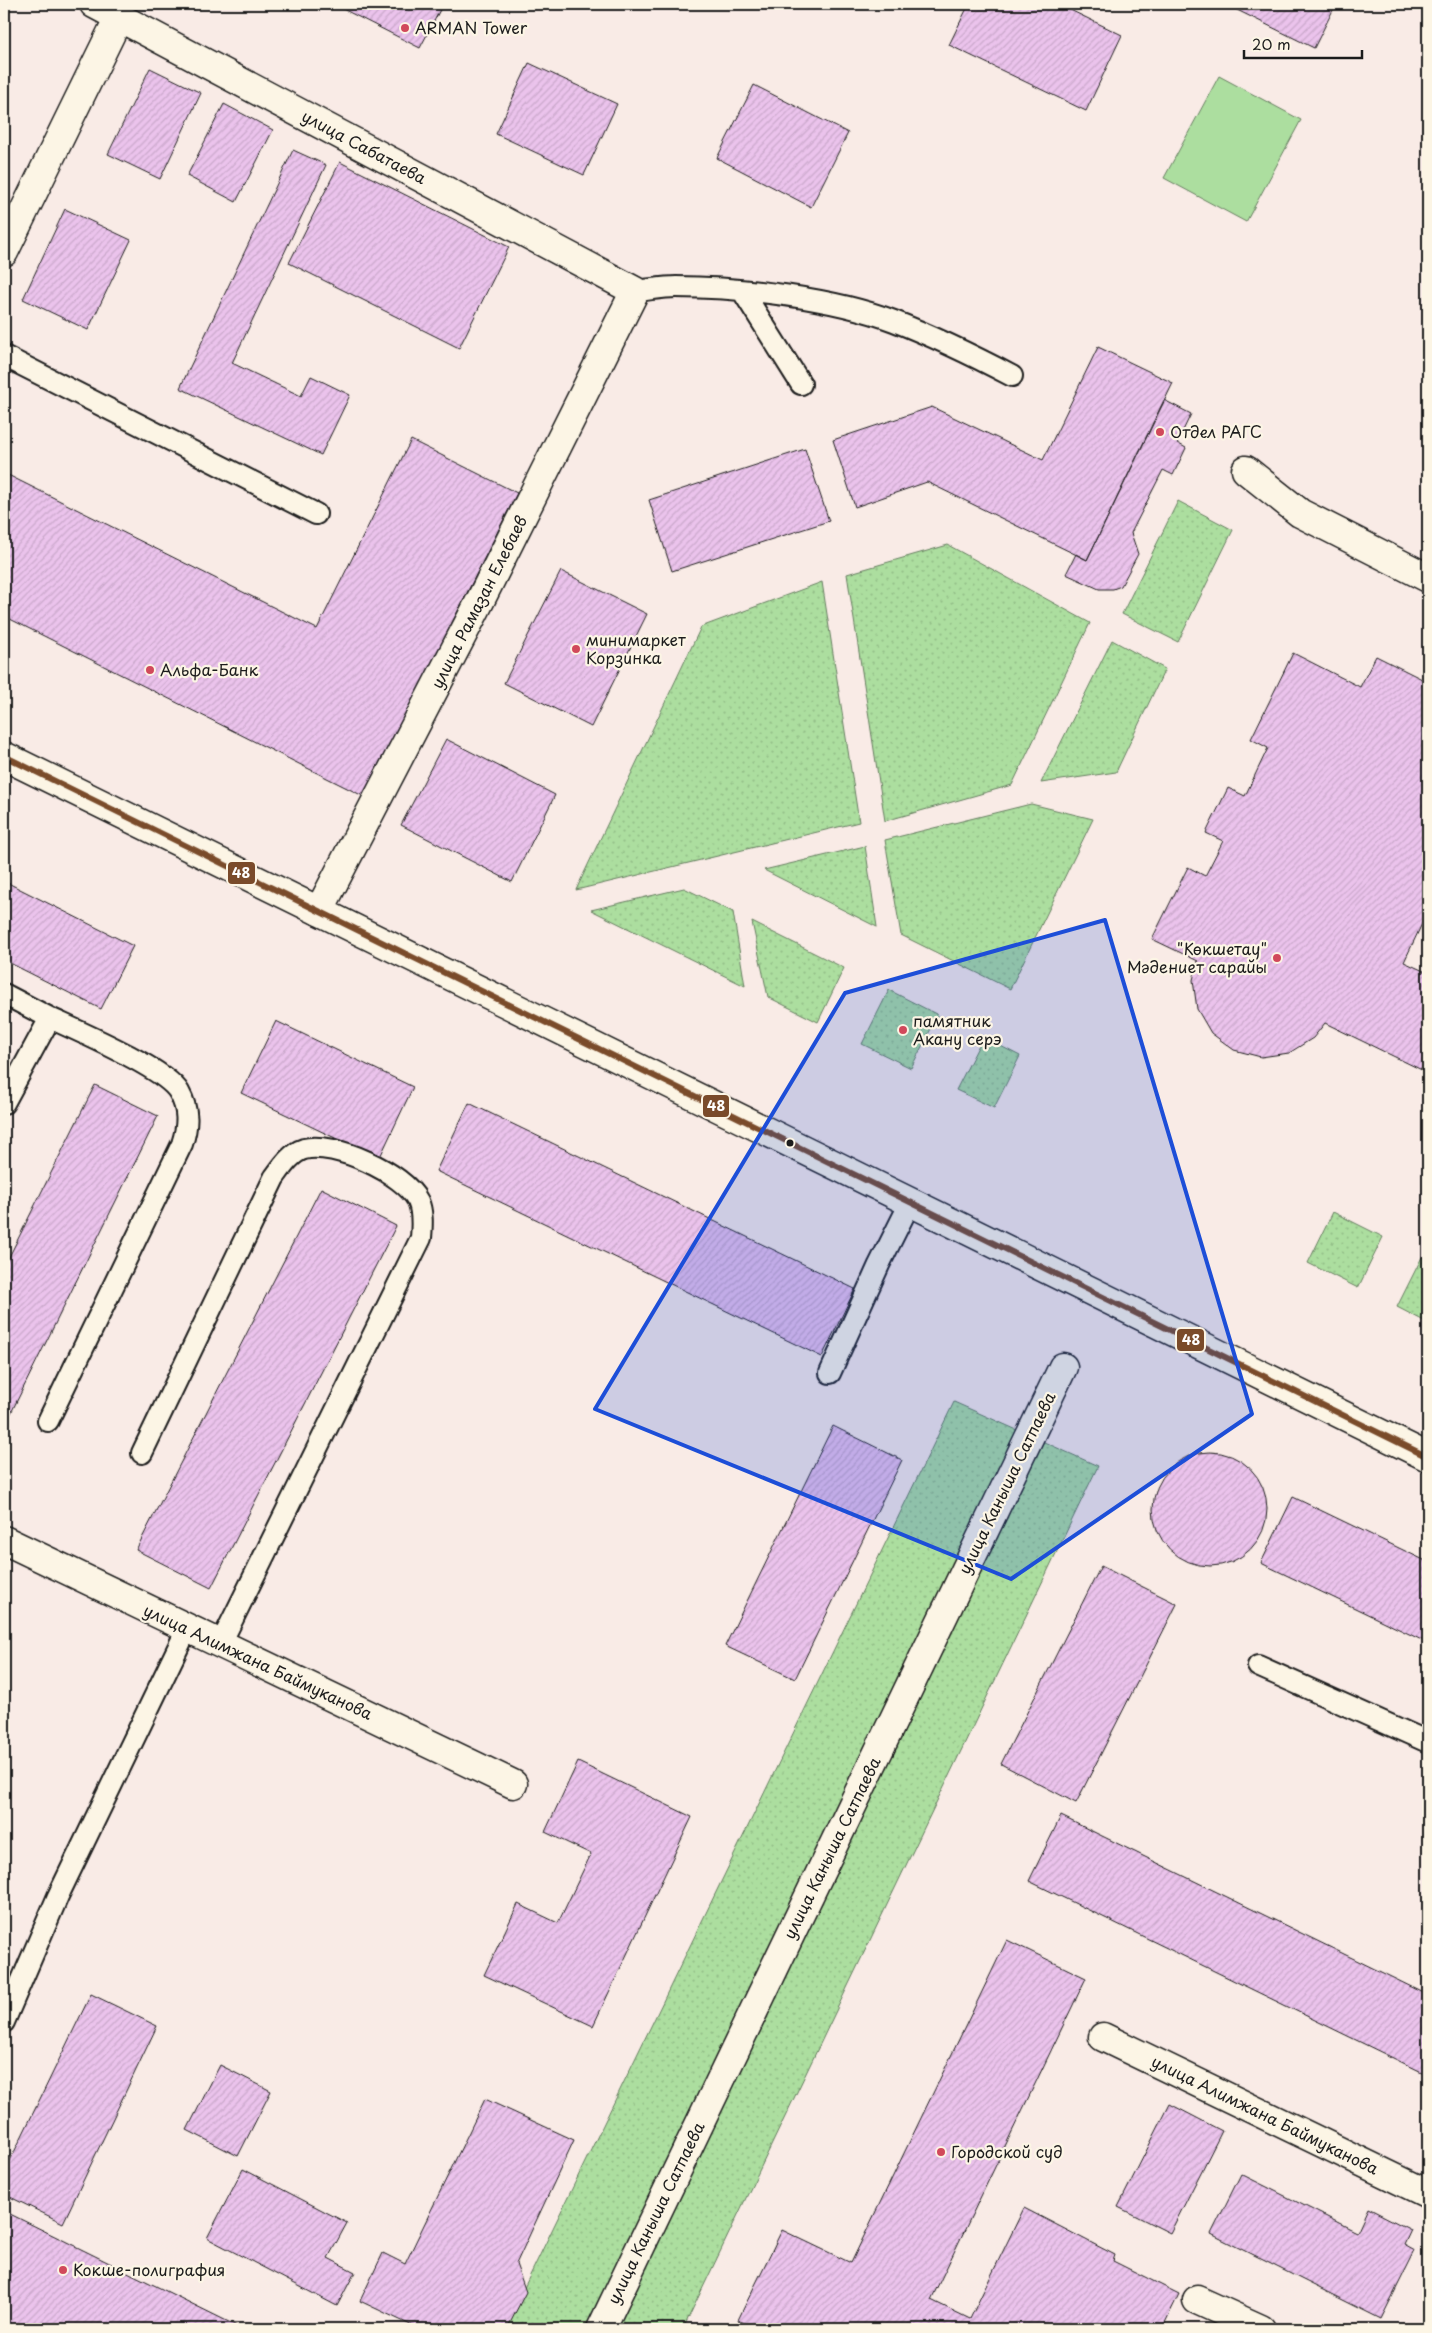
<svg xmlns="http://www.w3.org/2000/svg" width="1432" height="2333" font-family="'Playpen Sans',sans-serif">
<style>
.grass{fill:url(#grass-dots);stroke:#647d5e}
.pitch{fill:#acde9f;stroke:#647d5e}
.building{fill:url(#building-hatch);stroke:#1c1c1c}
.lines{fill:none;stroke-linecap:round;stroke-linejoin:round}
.lane-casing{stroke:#1c1c1c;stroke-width:24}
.street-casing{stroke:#1c1c1c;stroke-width:31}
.secondary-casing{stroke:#1c1c1c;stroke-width:31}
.lane{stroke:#fcf5e5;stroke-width:20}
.street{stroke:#fcf5e5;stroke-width:28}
.secondary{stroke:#fcf5e5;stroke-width:28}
.bus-1-casing{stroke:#fcf5e5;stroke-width:10}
.bus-1{stroke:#7a4b2a;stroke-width:6}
.marked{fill:#1d4ed8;fill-opacity:0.2;stroke:#1d4ed8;stroke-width:4;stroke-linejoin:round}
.poi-dot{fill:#d1495b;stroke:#fcf5e5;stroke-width:2}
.bus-dot{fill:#1c1c1c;stroke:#fcf5e5;stroke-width:2}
.labels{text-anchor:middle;stroke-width:4.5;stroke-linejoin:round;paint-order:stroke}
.poi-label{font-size:16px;fill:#1c1c1c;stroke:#fcf5e5;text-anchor:start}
.street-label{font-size:16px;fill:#1c1c1c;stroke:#fcf5e5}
.line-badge{stroke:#fcf5e5;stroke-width:2}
.badge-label{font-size:14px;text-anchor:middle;font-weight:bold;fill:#fff}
</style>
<defs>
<pattern id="grass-dots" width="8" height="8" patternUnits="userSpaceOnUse" patternTransform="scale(1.25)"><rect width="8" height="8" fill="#acde9f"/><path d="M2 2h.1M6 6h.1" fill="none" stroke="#93be88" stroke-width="1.8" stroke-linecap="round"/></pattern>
<pattern id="building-hatch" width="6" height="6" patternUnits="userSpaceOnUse" patternTransform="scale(1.25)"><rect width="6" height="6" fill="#ebc3ec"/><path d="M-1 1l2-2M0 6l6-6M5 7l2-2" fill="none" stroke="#c9a7ca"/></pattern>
</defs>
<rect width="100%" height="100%" fill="#f9ebe6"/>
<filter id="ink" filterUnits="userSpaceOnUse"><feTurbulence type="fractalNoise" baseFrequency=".02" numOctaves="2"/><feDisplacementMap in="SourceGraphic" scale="10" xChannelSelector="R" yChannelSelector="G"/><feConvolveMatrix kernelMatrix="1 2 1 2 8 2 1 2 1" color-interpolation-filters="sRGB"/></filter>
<g filter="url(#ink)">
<path class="grass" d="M1178 501 1233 530 1178 642 1122 614Z
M948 545 1090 623 1012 785 885 821 847 574Z
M822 582 859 822 576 890 701 627Z
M1112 640 1165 669 1116 772 1041 783Z
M1031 804 1093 819 1010 989 901 935 885 840Z
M865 846 877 927 764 870Z
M684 888 733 912 745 986 591 910Z
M752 922 844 968 818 1022 768 997Z
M889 990 938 1015 911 1068 862 1044Z
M983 1037 1020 1056 994 1108 956 1090Z
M1333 1212 1383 1237 1358 1288 1308 1263Z
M1422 1257 1428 1259V1323L1397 1307Z
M954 1402 1098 1466 683 2329H504Z"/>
<path class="pitch" d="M1219 76 1301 120 1246 222 1164 178Z"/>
<path class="building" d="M340 4H443L420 48 339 7Z
M969 4H1063L1062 6 1122 35 1086 111 949 45Z
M1225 4H1336L1314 48Z
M529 63 617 104 584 175 496 134Z
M150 68 201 93 160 179 108 154Z
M754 85 848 133 811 207 717 158Z
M224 104 273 130 236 202 187 176Z
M293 150 326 165 232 363 301 396 311 376 350 395 321 455 180 388Z
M340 162 509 247 459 348 289 263Z
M65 209 131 240 88 330 23 299Z
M1098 347 1173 383 1087 560 927 482 855 507 833 440 932 407 1043 460Z
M1164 400 1191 414 1177 443 1186 448 1173 475 1163 470 1131 533 1138 554 1121 586 1113 589H1099L1066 574 1076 554 1087 560Z
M411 440 517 493 365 797 4 616V473L317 629Z
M805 449 829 521 672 571 649 500Z
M561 571 647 614 591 727 504 683Z
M1293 653 1360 687 1376 656 1428 682V911L1404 962 1428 973V1073L1325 1023 1313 1038 1289 1053 1261 1057 1234 1050 1211 1033 1197 1009 1193 980 1198 961 1152 939 1188 867 1205 876 1223 841 1206 833 1228 788 1245 796 1268 748 1251 739Z
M446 739 555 795 512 882 401 825Z
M4 881 133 946 101 1009 4 960Z
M276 1021 413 1087 379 1159 241 1093Z
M95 1085 158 1116 4 1427V1267Z
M469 1103 855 1289 822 1357 436 1171Z
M321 1188 396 1226 211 1588 136 1550Z
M833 1426 902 1460 795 1679 725 1646Z
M1153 1509a57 57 0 1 1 114 0a57 57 0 1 1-114 0Z
M1293 1497 1428 1562V1643L1261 1563Z
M1101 1566 1177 1604 1076 1803 1001 1764Z
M578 1762 692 1817 593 2026 484 1975 518 1904 558 1923 591 1854 545 1832Z
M1061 1816 1428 1995V2075L1029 1881Z
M1007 1940 1086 1978 931 2300 970 2319 1024 2208 1115 2255 1113 2261 1179 2294 1162 2329H757L738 2320 782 2230 851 2263Z
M91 1994 157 2026 63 2223 4 2194V2173Z
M220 2065 271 2091 238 2156 187 2130Z
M485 2099 574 2140 516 2264 526 2292 507 2329H419L360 2301 383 2253 405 2264Z
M1170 2104 1222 2131 1170 2233 1118 2207Z
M243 2169 347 2223 328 2258 355 2272 337 2306 207 2238Z
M1241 2174 1357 2232 1368 2208 1411 2230 1404 2245 1415 2251 1381 2319 1211 2234Z
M4 2211 243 2329H4Z"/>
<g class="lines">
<g class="lane-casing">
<path id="lane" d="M635 291C648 290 663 287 676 287 741 287 834 298 894 321 935 337 974 356 1012 376
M743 292 801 384
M4 356 316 514
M4 994 50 1018
M4 1103 50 1018C78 1031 165 1068 179 1092 189 1110 188 1126 182 1144L48 1421
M830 1373 879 1265 910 1203
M142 1453 274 1178C282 1167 291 1153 304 1149 334 1141 404 1173 418 1201 423 1212 422 1226 421 1238L221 1643
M1258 1666 1428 1742
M4 2022 58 1896 187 1629"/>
</g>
<g class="street-casing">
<path id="street" d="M94 4 635 291 476 609 319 911
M4 252 119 17
M1246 470 1300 513 1428 578
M4 1540 513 1784
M1103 2037 1428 2194
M1197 2300 1261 2329
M601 2329 1063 1367"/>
</g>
<g class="secondary-casing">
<path id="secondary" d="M4 756 1428 1457"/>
</g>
<use href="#lane" class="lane"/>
<use href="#street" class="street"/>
<use href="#secondary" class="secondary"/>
<g class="bus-1-casing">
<path id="bus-1" d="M4 756 1428 1457"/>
</g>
<use href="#bus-1" class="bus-1"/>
</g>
</g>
<path class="marked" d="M1105 920 1252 1414 1011 1579 595 1409 845 993Z"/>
<g class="poi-dot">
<circle cx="405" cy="28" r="5"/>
<circle cx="1160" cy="432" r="5"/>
<circle cx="576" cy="649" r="5"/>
<circle cx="150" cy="670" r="5"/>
<circle cx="1277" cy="958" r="5"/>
<circle cx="903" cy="1030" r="5"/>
<circle cx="941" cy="2152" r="5"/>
<circle cx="63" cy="2270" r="5"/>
</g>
<circle class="bus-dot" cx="790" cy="1143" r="4.5"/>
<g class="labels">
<g class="poi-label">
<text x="415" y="34">ARMAN Tower</text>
<text x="1170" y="438">Отдел РАГС</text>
<text x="586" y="646">минимаркет<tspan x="586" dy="18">Корзинка</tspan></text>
<text x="160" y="676">Альфа-Банк</text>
<text x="1267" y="955" text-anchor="end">"Көкшетау"<tspan x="1267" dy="18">Мәдениет сарайы</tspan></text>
<text x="913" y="1027">памятник<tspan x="913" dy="18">Акану серэ</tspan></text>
<text x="951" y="2158">Городской суд</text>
<text x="73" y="2276">Кокше-полиграфия</text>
</g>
<g class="street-label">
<text transform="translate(364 147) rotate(28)" y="6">улица Сабатаева</text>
<text transform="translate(479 602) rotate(-63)" y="6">улица Рамазан Елебаев</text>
<text transform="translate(1007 1483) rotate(-64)" y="6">улица Каныша Сатпаева</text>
<text transform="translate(258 1662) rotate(25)" y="6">улица Алимжана Баймуканова</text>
<text transform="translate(832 1848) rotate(-64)" y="6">улица Каныша Сатпаева</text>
<text transform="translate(1265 2115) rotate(26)" y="6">улица Алимжана Баймуканова</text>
<text transform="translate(656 2213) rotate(-64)" y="6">улица Каныша Сатпаева</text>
</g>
</g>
<g class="line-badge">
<rect x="227" y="861" width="29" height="24" rx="5" fill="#7a4b2a"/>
<rect x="702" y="1094" width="28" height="24" rx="5" fill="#7a4b2a"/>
<rect x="1176" y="1328" width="29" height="24" rx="5" fill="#7a4b2a"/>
</g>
<g class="badge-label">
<text x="241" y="878">48</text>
<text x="716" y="1111">48</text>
<text x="1191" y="1345">48</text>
</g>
<rect width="1432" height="2333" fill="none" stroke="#fcf5e5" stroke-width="20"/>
<rect x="10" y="10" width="1412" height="2313" fill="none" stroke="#1c1c1c" stroke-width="2" filter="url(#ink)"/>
<path d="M1244 50v8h118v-8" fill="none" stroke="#1c1c1c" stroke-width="2.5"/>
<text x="1252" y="50" font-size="15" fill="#1c1c1c" stroke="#fcf5e5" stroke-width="4" paint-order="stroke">20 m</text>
</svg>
